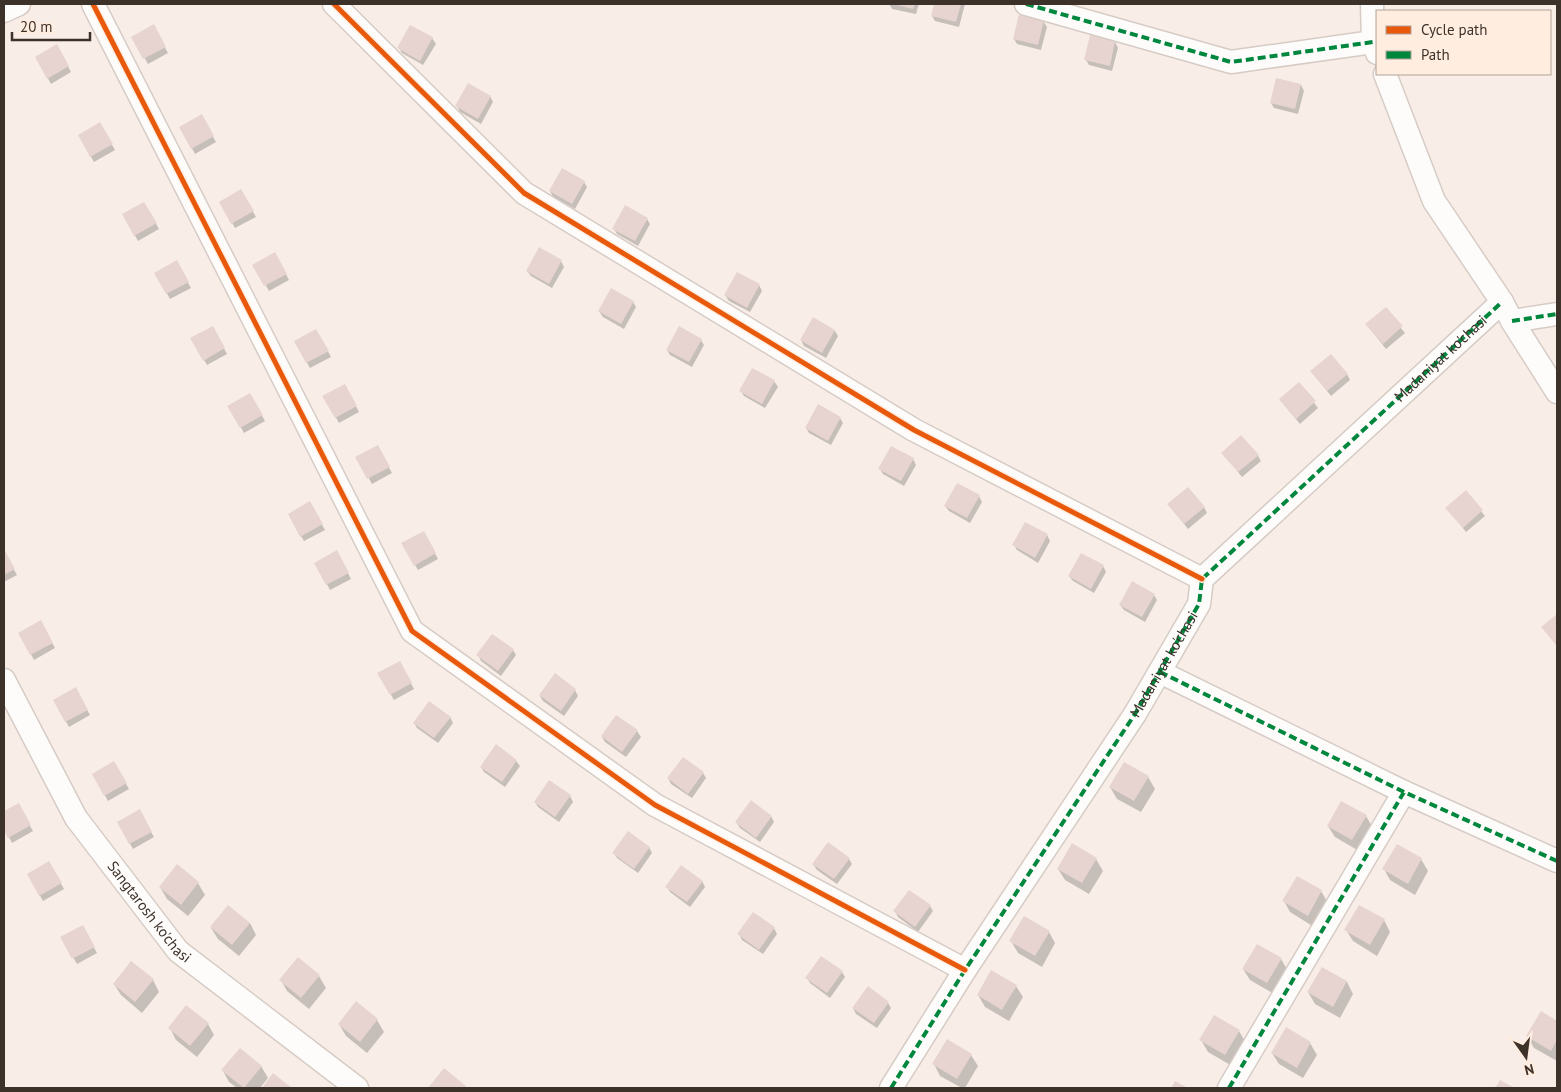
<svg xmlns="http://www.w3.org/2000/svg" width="1561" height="1092" font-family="'PT Sans',sans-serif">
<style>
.shadow{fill:#0003}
.building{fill:#e7d4d0}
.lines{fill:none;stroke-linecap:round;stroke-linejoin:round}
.street-casing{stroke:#d6ccc5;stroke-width:25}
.street{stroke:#fefcfb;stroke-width:22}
.quiet{stroke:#00873e;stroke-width:4;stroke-dasharray:8 4;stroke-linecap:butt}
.cycleway-casing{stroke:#ffede0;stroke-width:8}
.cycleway{stroke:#e8590c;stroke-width:5}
.labels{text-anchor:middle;stroke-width:4;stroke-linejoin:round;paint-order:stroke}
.street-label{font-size:15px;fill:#3d322a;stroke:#ffede0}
</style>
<rect width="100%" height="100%" fill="#f8eee7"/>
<path class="shadow" d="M889 4H919L916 14 892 9Z
M935 4H965L959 27 935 21 932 16Z
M1247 4H1274V5Z
M1043 21 1047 27 1041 50 1017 44 1014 39Z
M153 26 168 53 148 64 133 37Z
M411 26 432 38 436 44 423 65 402 53 399 48Z
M1115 42 1118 48 1112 71 1089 65 1086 60Z
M57 46 71 72 51 84 36 57Z
M1301 85 1304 91 1298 114 1274 108 1271 103Z
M490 96 493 102 481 124 460 112 457 106Z
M201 116 216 142 195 154 181 127Z
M100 124 115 150 94 162 79 135Z
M584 182 587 187 575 209 553 197 550 191Z
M241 191 256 217 235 228 220 202Z
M144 203 159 229 138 241 123 214Z
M647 219 650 224 638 246 617 234 614 229Z
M275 253 289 280 269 291 254 265Z
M561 261 564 267 552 288 531 276 527 271Z
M176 262 191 288 170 299 156 273Z
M759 285 762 291 750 312 729 301 725 295Z
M633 302 636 307 624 329 603 317 599 311Z
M1385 309 1405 333 1386 349 1367 325Z
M213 328 227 354 207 365 192 339Z
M316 330 331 357 310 368 295 342Z
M835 331 838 336 826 358 804 346 801 340Z
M701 340 704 345 692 367 670 355 667 350Z
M1312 372 1347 374 1350 380 1331 396Z
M774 381 778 387 765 408 744 396 741 391Z
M1299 383 1318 408 1300 424 1280 400Z
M345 385 359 412 339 423 324 397Z
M250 394 265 421 244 433 229 406Z
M840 418 843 423 831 445 809 433 806 428Z
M377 446 392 473 372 484 357 457Z
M1223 453 1258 456 1261 461 1242 477Z
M913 459 916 465 904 486 883 474 880 469Z
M1466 492 1485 516 1466 532 1447 508Z
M979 496 982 502 970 523 949 511 945 506Z
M310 503 325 530 304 541 289 515Z
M1169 505 1204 507 1207 513 1188 529Z
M424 533 438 559 418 570 403 544Z
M1047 535 1050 541 1038 563 1017 550 1014 545Z
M4 552 17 575 4 582Z
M337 552 351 579 330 590 316 563Z
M1103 566 1106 572 1094 593 1073 581 1069 576Z
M1154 595 1157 600 1145 622 1124 610 1120 605Z
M40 622 55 648 34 660 20 633Z
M513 650 516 655 501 676 481 661 478 655Z
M400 662 414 689 394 700 379 673Z
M555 675 575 690 578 696 564 716 543 701 540 696Z
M75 689 90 715 69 727 54 700Z
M617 716 637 731 641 737 626 757 605 742 602 737Z
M450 717 453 723 438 743 417 728 414 723Z
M516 761 520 766 505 787 484 772 481 767Z
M114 763 129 789 108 801 93 774Z
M703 773 706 778 692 798 671 784 668 778Z
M1148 777 1155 789 1141 812 1117 799 1110 787Z
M550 781 570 796 573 802 559 822 538 807 535 802Z
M18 805 33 831 12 843 4 827V813Z
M139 811 154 837 133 849 118 822Z
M771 816 774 822 760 842 740 828 736 822Z
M1366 816 1373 828 1359 851 1335 837 1328 826Z
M1398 845 1421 859 1428 871 1415 895 1390 880 1384 869Z
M649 847 652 853 638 873 617 858 614 853Z
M849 859 852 864 837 884 817 870 813 864Z
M1096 859 1103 871 1089 894 1065 880 1058 869Z
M49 863 64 889 43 901 28 874Z
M1297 877 1321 891 1328 903 1314 927 1290 912 1284 901Z
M702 881 705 887 690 907 670 892 667 887Z
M198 883 205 895 188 916 167 899 160 887Z
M930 906 933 911 918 932 898 917 895 911Z
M753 914 774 928 777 934 763 954 742 940 739 934Z
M1384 920 1390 932 1377 956 1353 941 1346 930Z
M250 923 256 935 239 956 218 939 211 928Z
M82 926 97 953 77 964 62 938Z
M1049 932 1055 943 1042 967 1018 953 1011 941Z
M1281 959 1288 971 1274 994 1250 980 1243 969Z
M1322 969 1347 982 1353 994 1340 1018 1315 1004 1308 992Z
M842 972 845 977 830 998 810 983 807 978Z
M319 976 326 988 309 1009 287 991 281 980Z
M153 980 159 992 142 1013 121 995 114 984Z
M1016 986 1023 997 1009 1021 985 1007 978 995Z
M356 1003 377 1020 384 1032 367 1053 346 1036 339 1024Z
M888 1003 891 1008 877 1028 856 1014 853 1008Z
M1541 1012 1557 1022V1061L1534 1048 1527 1036Z
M208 1024 214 1035 197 1057 176 1040 170 1028Z
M1239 1031 1246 1043 1232 1066 1208 1052 1201 1040Z
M1310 1043 1317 1055 1303 1078 1279 1064 1272 1053Z
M971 1055 978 1066 965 1088H962L940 1076 934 1064Z
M261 1066 268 1078 260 1088H237L229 1082 223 1071Z"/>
<path class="building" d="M893 4H915L913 9Z
M934 4H961L956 22 931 16Z
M1019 14 1044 20 1038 45 1013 39Z
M154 24 166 47 143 59 131 37Z
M410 25 433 37 420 61 397 48Z
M1090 35 1115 41 1110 66 1084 60Z
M57 44 69 66 47 79 35 57Z
M1276 78 1301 84 1295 109 1270 103Z
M468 83 491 96 478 119 455 106Z
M202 114 214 136 191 149 179 127Z
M100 122 113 144 90 157 78 135Z
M562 168 585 181 572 204 549 191Z
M241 189 254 211 231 224 219 202Z
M144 202 157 223 134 236 122 214Z
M625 205 648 218 635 241 612 229Z
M539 247 562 260 549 284 526 271Z
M275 252 287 274 264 286 252 265Z
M177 260 189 282 166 294 154 273Z
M737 272 760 284 747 308 724 295Z
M611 288 634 301 621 324 598 311Z
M1386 307 1403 326 1383 344 1365 324Z
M813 317 835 330 822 353 800 340Z
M213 326 225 348 203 361 190 338Z
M679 326 702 339 689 362 666 350Z
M316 329 329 351 306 363 294 341Z
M1331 354 1348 374 1327 391 1310 371Z
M752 368 775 380 762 404 739 391Z
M1299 382 1316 401 1296 419 1279 399Z
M345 384 357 406 335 418 322 396Z
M250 393 263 415 240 428 227 406Z
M818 404 841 417 828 441 805 428Z
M1241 435 1259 455 1238 472 1221 453Z
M378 445 390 467 367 479 355 457Z
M891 446 914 458 901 481 878 469Z
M957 483 980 495 967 518 944 506Z
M1188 487 1205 507 1184 524 1167 504Z
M1466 490 1483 510 1463 528 1445 508Z
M310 501 323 524 300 537 288 514Z
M1025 522 1048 534 1035 558 1012 545Z
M424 531 436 553 414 566 401 543Z
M4 549 15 569 4 575Z
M337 550 349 573 326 585 314 563Z
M1081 553 1104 565 1091 589 1068 576Z
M1132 581 1155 594 1142 617 1119 605Z
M1557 614V646L1541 627Z
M41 620 53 643 30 655 18 633Z
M492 634 514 649 498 671 476 655Z
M400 661 412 683 390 695 377 673Z
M555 673 576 689 561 711 539 695Z
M76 687 88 710 65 722 53 700Z
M429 701 451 717 434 738 413 723Z
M616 715 638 730 622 752 601 736Z
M496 744 517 760 502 782 480 767Z
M683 757 704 772 688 794 667 778Z
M114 761 127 783 104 796 92 774Z
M1124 762 1149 776 1134 801 1109 787Z
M549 780 571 795 555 817 534 802Z
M751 800 772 816 756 838 735 822Z
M1341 801 1367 815 1352 840 1327 826Z
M19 803 31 825 8 838 4 830V811Z
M140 809 152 832 129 844 117 822Z
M628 831 650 847 634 869 612 853Z
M828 842 850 858 834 879 812 864Z
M1072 843 1097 858 1082 883 1057 869Z
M1397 844 1422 858 1408 884 1382 869Z
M49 861 62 883 39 896 27 874Z
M177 864 199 882 181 905 159 887Z
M681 865 703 881 687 902 665 887Z
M1297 876 1322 890 1308 916 1282 901Z
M909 890 931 905 915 927 893 911Z
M228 905 250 923 232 945 210 927Z
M1359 905 1385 919 1370 945 1344 930Z
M753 912 775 927 759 950 737 934Z
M1024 916 1050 931 1035 956 1009 941Z
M83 925 95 947 72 959 60 937Z
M1257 944 1282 958 1267 983 1242 969Z
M821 956 843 971 827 993 805 978Z
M298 957 320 975 301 998 279 980Z
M131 961 154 979 135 1002 113 984Z
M1322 967 1347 981 1333 1007 1307 992Z
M991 970 1017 985 1002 1010 977 995Z
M868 986 889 1002 874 1023 852 1008Z
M356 1001 378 1019 360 1042 338 1024Z
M186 1005 209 1023 190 1046 168 1028Z
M1541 1011 1557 1021V1040L1551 1051 1526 1036Z
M1214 1015 1240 1030 1225 1055 1199 1040Z
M1286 1027 1311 1042 1297 1068 1271 1053Z
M947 1039 972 1054 957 1079 932 1064Z
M240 1048 262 1066 244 1088 221 1070Z
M444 1068 466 1086 464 1088H428Z
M273 1073 292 1088H262Z
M1500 1080 1515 1088H1495Z
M1175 1081 1188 1088H1171Z"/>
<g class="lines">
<g class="street-casing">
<g id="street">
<path d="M93 4 412 631 655 805 965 970"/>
<path d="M334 4 524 193 914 430 1202 579"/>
<path d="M1026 4 1231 62 1373 42"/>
<path d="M1372 4 1373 42 1377 53"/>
<path d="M4 11 19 4"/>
<path d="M1385 74 1434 201 1502 302 1512 321 1557 392"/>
<path d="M1512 321 1557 314"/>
<path d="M1160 672 1404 792 1557 861"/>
<path id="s1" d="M4 680 76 818 178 951 357 1088"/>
<path id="s2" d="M891 1088 965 970 1135 714 1199 604 1202 579 1502 302"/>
<path d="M1229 1088 1404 792"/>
</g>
</g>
<use href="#street" class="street"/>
<path class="quiet" d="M1026 4 1231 62 1373 42
M1512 321 1557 314
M1160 672 1404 792 1557 861
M891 1088 965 970 1135 714 1199 604 1202 579 1502 302
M1229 1088 1404 792"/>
<g class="cycleway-casing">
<path id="cycleway" d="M93 4 412 631 655 805 965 970
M334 4 524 193 914 430 1202 579"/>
</g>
<use href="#cycleway" class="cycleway"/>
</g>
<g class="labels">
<g class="street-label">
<text dy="5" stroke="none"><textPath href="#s2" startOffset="924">Madaniyat ko'chasi</textPath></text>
<text dy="5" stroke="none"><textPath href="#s2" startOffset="504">Madaniyat ko'chasi</textPath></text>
<text dy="5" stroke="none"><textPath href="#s1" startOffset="275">Sangtarosh ko'chasi</textPath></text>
</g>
</g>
<rect width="1561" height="1092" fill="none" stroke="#3d322a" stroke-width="10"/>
<rect x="1376" y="10" width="175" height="65" fill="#ffede0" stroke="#b1a297"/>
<rect x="1386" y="26" width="25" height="8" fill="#e8590c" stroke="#b1a297"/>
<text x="1421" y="35" font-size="15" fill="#3d322a">Cycle path</text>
<rect x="1386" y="51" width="25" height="8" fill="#00873e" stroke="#b1a297"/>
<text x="1421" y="60" font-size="15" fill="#3d322a">Path</text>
<g transform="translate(1526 1057) rotate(166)" stroke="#ffede0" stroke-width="4" paint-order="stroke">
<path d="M0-4L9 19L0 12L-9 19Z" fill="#3d322a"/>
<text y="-8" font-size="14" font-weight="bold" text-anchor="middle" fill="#3d322a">N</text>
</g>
<path d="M12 32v8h78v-8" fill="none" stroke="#3d322a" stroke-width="2.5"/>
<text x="20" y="32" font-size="15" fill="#3d322a" stroke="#ffede0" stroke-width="4" paint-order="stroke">20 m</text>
</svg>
